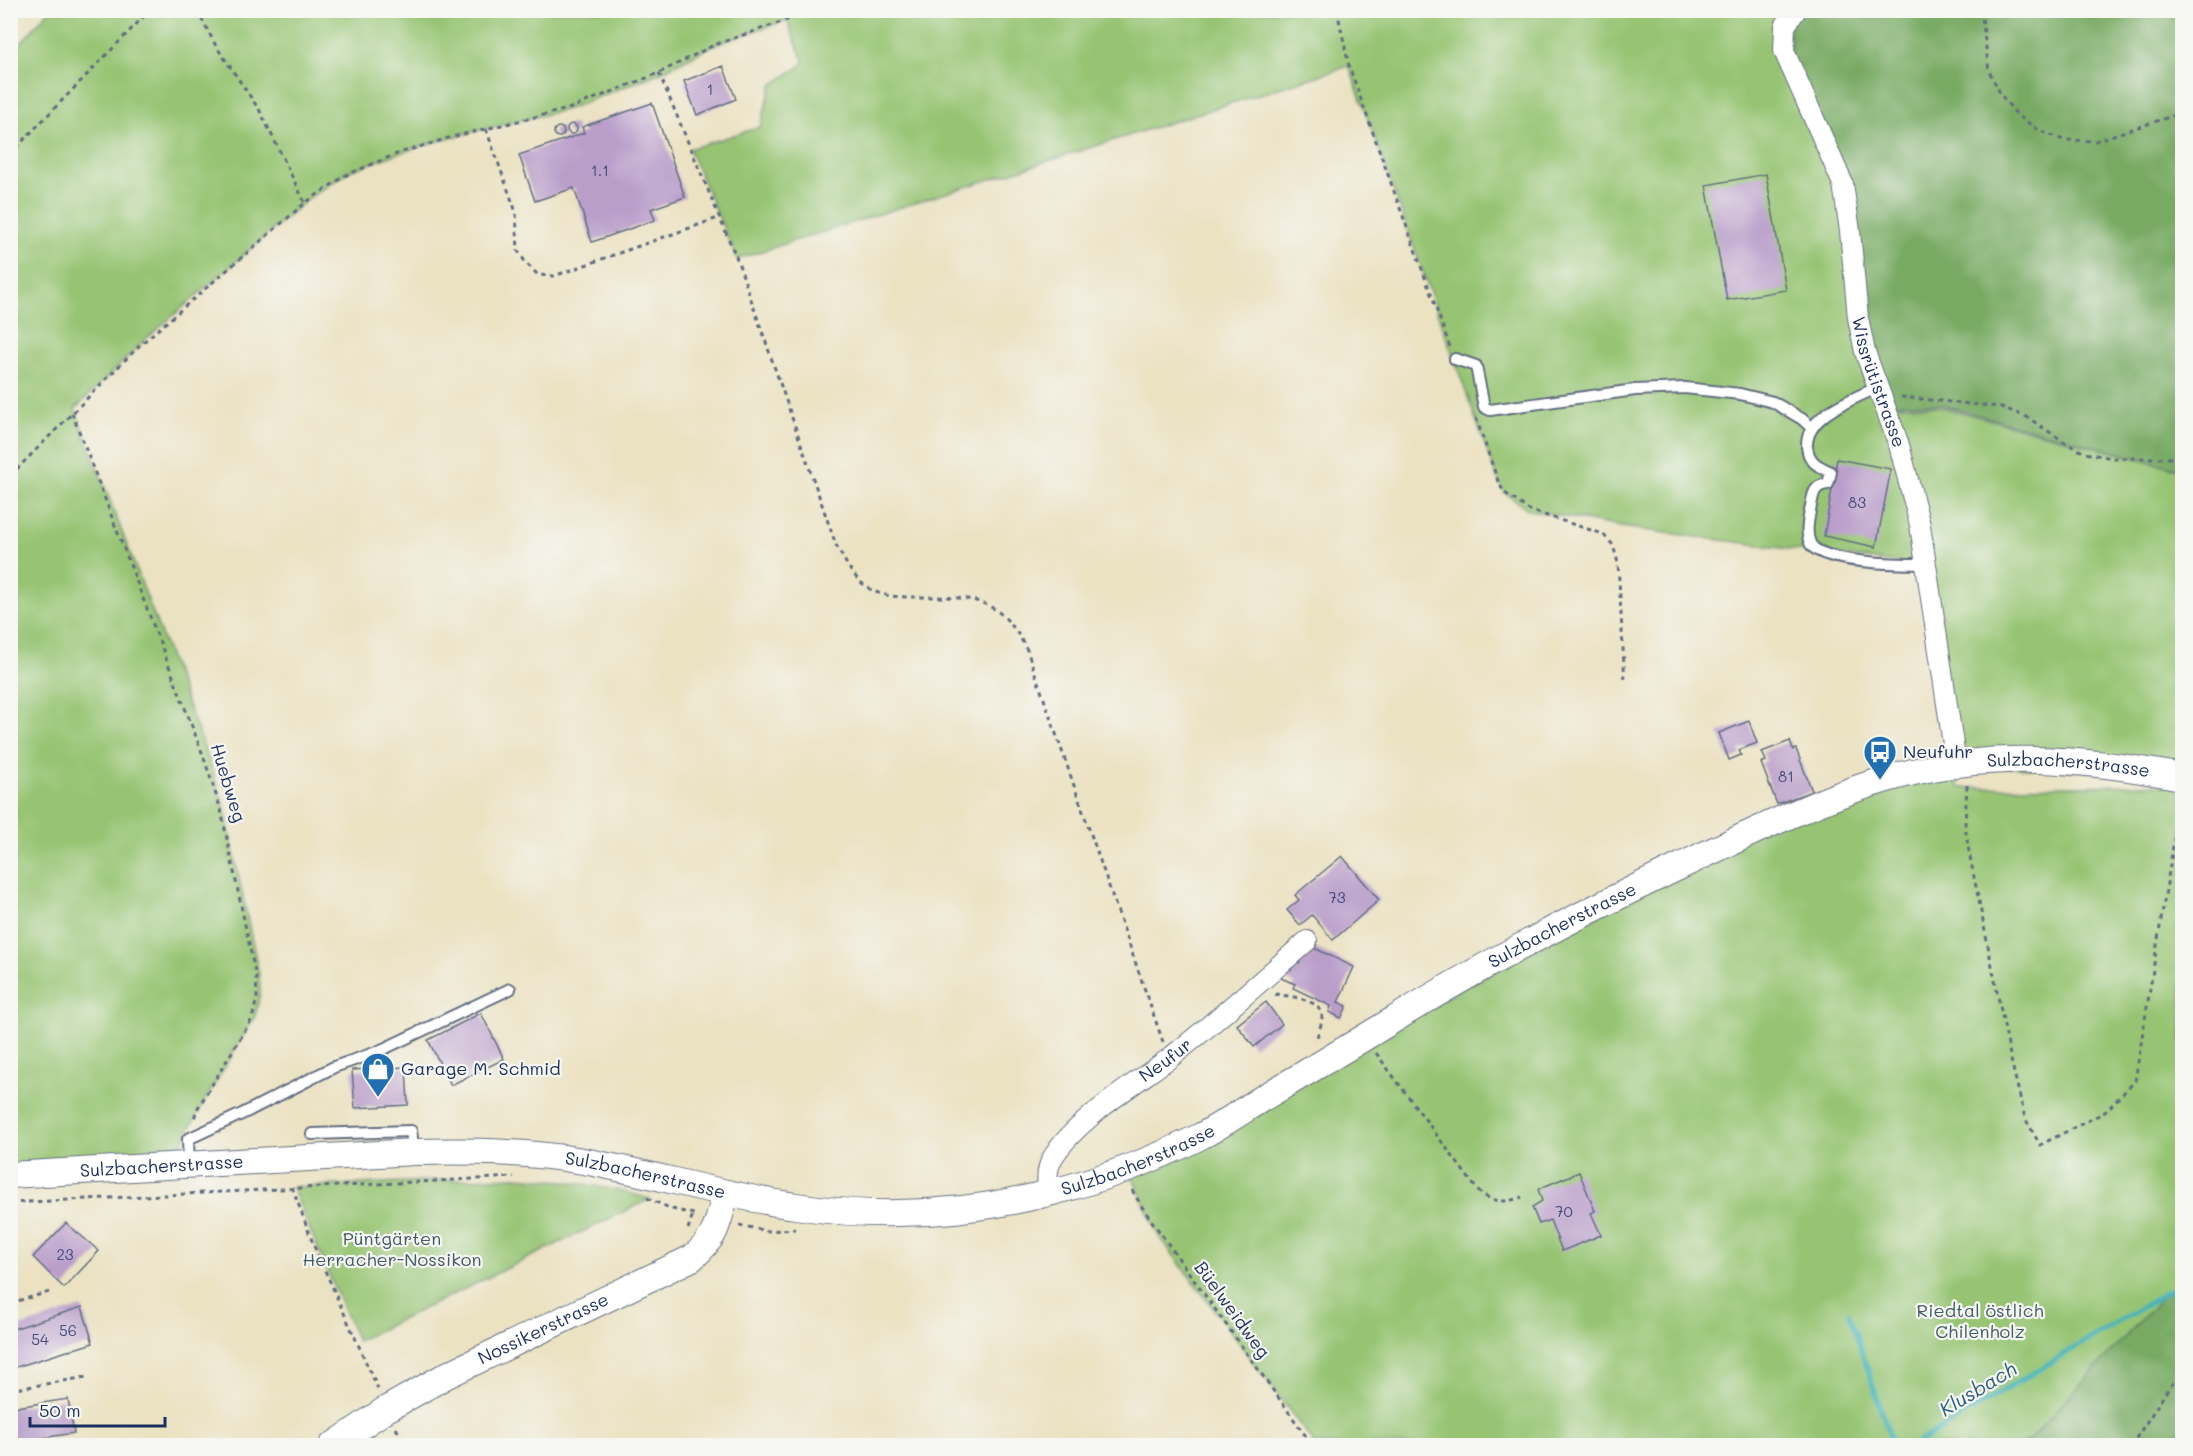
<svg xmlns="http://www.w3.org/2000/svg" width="2193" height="1456" font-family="Mali,sans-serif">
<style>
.green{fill:#96c472;stroke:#587a68;stroke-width:1.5}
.forest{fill:#78aa64;stroke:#4a6c61;stroke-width:1.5}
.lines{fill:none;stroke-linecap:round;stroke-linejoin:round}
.stream{stroke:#42b3b8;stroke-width:5}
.building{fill:#b99eca}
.service-casing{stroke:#646e81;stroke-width:14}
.minor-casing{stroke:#646e81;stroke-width:22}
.tertiary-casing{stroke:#646e81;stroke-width:28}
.path{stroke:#646e81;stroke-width:3;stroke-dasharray:4.5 4.5;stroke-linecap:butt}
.service{stroke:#fff;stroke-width:10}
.minor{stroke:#fff;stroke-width:20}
.tertiary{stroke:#fff;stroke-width:26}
.labels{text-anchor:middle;stroke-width:4.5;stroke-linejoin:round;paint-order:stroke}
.number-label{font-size:15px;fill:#424b79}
.street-label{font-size:18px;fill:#1b2f5e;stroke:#f6f6f2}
.poi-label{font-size:18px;fill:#1b2f5e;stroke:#f6f6f2;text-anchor:start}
.park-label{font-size:18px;fill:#405c64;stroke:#f6f6f2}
.water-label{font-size:20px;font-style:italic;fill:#295d7e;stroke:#f6f6f2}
</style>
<rect width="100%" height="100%" fill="#f6f6f2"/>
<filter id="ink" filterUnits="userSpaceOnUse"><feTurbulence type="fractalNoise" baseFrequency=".0167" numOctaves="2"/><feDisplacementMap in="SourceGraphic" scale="12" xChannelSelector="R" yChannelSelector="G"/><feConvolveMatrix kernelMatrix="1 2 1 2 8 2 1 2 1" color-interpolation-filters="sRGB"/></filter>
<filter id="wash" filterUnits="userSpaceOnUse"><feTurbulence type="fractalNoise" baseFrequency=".008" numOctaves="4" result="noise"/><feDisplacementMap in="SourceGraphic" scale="24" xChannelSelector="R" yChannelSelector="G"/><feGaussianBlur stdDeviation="1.35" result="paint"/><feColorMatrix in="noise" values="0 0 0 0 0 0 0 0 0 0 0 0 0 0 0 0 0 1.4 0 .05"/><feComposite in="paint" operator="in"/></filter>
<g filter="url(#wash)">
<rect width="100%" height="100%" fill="#ebe2c2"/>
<path class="green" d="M49 11H1797L1889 405 1937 406 2182 470V777L1957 764 1959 788 2182 784V1326L2027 1442 2017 1445H1315L1157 1233 1129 1168 1753 832 1956 764 1926 567 1621 527 1529 510 1505 493 1495 473 1349 66 737 259 689 149 760 127 772 85 804 63 787 20 714 45 659 73 568 109 452 137 399 153 350 171 308 199 144 341 75 409 206 752 224 806 259 974 260 995 255 1016 204 1102 171 1164 11 1186 10 55Z
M515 1177C561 1180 606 1185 650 1199L357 1341 292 1187Z"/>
<path class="forest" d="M1798 11H2182V470L1938 404 1889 403 1869 356 1848 198 1793 75 1789 23Z
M2182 1286V1445H2017L2027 1442 2163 1296Z"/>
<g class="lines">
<path class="stream" d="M1849 1313 1893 1446
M1912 1446 2182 1283"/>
</g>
<g id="blocks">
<path class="building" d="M723 66 736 99 697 115 684 81Z
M652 103 685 197 651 209 655 220 592 242 574 188 535 201 519 155 584 133 582 127Z
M567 129a5 5 0 1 1 10 0a5 5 0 1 1-10 0Z
M554 132a5 5 0 1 1 10 0a5 5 0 1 1-10 0Z
M1766 174 1786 290 1727 300 1706 185Z
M1837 459 1891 469 1876 547 1824 536Z
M1749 721 1757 743 1739 750 1741 755 1729 760 1719 733Z
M1790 741 1793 750 1796 749 1812 791 1777 804 1761 763 1766 761 1762 752Z
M1342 856 1379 900 1333 940 1312 915 1300 925 1287 910 1299 900 1295 895Z
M1312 947 1354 967 1338 1002 1347 1006 1341 1018 1329 1012 1331 1006 1293 988 1295 984 1281 978 1286 967 1291 970 1295 961 1299 963 1306 949 1311 951Z
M1266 1002 1282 1024 1254 1047 1237 1025Z
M481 1013 504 1059 451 1085 428 1040Z
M406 1067 408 1105 355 1108 352 1070Z
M1579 1172 1595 1211 1591 1213 1601 1235 1562 1251 1550 1220 1539 1224 1532 1207 1542 1201 1538 1189Z
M66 1223 99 1251 64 1288 33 1257Z
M10 1231 18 1269 10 1270Z
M82 1307 93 1343 10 1369V1330Z
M68 1399 74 1433 10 1443V1408Z"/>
</g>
</g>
<g filter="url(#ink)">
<use href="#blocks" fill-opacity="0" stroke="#646e81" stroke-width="1.5"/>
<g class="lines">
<g class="service-casing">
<path id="service" d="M1455 359 1476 366 1484 407 1490 410 1635 390 1685 388 1740 394 1773 402 1802 419 1812 428
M1878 387C1855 399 1806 414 1807 446 1808 462 1818 466 1831 472L1828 484C1814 485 1813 494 1811 506 1809 517 1805 532 1810 543 1819 564 1904 564 1926 564
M312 1134 411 1131 414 1152
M189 1166 188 1139 244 1113 334 1067 377 1052 510 989"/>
</g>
<g class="minor-casing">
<g id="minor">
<path id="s1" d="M1796 10 1785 26 1784 51 1843 184 1850 231 1858 318 1865 352 1899 445 1920 525 1956 764"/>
<path id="s2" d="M1048 1193C1047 1178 1046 1167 1055 1154 1078 1119 1136 1083 1171 1057 1218 1020 1262 980 1307 941"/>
</g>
</g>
<g class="tertiary-casing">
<g id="tertiary">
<path id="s3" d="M10 1175 414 1152C471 1151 527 1151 583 1161 655 1174 724 1196 796 1206 880 1219 966 1214 1049 1193 1100 1180 1151 1161 1199 1137 1221 1126 1242 1111 1263 1098 1304 1074 1344 1050 1385 1025 1489 960 1598 905 1710 852 1789 815 1870 775 1957 764 2034 754 2107 763 2182 777"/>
<path id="s4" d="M332 1446 385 1410 447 1375 692 1258C718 1236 717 1224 726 1193"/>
</g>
</g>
<path class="path" d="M197 10 216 46 260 111 305 203
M1337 10 1349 66 1450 347
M1981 10 1989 71 2001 95 2017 115 2040 131 2064 140 2095 141 2182 113
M659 73 737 259 836 545C845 561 853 579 870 589 883 597 900 597 915 597 972 597 999 595 1027 650L1163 1042
M486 129 516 212 518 251 526 263 538 275 554 276 718 218
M10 154 150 10
M1901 397 2001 407 2027 417 2066 443 2085 453 2113 458H2182
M72 413 203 755 221 810 256 977 257 998 252 1019 196 1111 194 1120
M1476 418 1499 484 1505 493 1529 510 1603 534 1613 545 1618 563 1625 682
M10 476 141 344 305 203 346 175 399 153 452 137 568 109 659 73 714 45 816 10
M1967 785 1965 826 1969 852 2011 1060 2025 1118 2040 1145 2105 1112 2135 1081 2181 797
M1275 994C1289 997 1320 997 1322 1017 1322 1024 1318 1033 1316 1041
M1376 1053 1479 1192C1494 1203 1505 1203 1522 1197
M292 1187 314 1246 378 1389
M1132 1190 1144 1210 1313 1446
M647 1198 672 1209 698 1215
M10 1203 514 1177
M739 1225 767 1231 795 1229
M688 1229 693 1214
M10 1303 53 1291
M10 1390 87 1377
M396 1428 406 1446
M2131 1446 2170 1386 2182 1376"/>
<use href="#service" class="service"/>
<use href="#minor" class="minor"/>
<use href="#tertiary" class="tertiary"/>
</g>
</g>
<defs>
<g id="bus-pin" transform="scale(1.725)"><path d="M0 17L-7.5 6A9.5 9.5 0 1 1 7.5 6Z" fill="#1f6fb2" stroke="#f6f6f2"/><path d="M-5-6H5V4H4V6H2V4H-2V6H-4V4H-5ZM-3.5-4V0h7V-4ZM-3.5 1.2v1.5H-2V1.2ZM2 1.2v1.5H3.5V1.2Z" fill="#fff"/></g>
<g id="shop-pin" transform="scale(1.725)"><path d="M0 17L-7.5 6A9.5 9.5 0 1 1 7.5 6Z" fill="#1f6fb2" stroke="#f6f6f2"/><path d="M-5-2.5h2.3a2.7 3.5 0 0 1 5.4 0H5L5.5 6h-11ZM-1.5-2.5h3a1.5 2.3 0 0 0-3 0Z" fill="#fff"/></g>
</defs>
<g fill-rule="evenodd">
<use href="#bus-pin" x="1880" y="752"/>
<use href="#shop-pin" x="378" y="1069"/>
</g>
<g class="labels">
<g class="number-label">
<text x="710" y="95">1</text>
<text x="600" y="176">1.1</text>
<text x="1857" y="508">83</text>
<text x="1786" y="782">81</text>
<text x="1337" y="903">73</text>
<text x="1564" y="1217">70</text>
<text x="65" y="1260">23</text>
<text x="68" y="1336">56</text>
<text x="40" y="1345">54</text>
</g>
<g class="street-label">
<text dy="6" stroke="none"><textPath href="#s1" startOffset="392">Wissrütistrasse</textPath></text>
<text dy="6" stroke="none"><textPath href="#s3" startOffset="2168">Sulzbacherstrasse</textPath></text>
<text transform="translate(228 783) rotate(73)" y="6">Huebweg</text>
<text dy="6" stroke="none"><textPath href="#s3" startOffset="1628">Sulzbacherstrasse</textPath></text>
<text dy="6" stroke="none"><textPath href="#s2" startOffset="186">Neufur</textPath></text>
<text dy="6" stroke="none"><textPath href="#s3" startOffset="1142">Sulzbacherstrasse</textPath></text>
<text dy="6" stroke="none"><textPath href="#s3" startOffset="152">Sulzbacherstrasse</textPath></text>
<text dy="6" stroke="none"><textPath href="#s3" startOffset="638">Sulzbacherstrasse</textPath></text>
<text transform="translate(1232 1310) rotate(54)" y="6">Büelweidweg</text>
<text dy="6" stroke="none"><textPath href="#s4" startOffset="242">Nossikerstrasse</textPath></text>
</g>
<g class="poi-label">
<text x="1903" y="758">Neufuhr</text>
<text x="401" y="1075">Garage M. Schmid</text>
</g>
<g class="park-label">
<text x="392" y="1245">Püntgärten<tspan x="392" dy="21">Herracher-Nossikon</tspan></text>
<text x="1980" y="1317">Riedtal östlich<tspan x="1980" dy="21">Chilenholz</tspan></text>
</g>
<g class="water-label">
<text transform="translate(1978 1389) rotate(-31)" y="7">Klusbach</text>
</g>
</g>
<rect width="2193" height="1456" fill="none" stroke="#f6f6f2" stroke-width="36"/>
<path d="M30 1417v9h135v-9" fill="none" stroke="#1b2f5e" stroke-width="3"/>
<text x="39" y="1417" font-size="18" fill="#1b2f5e" stroke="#f6f6f2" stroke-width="4.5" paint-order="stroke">50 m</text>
</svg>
